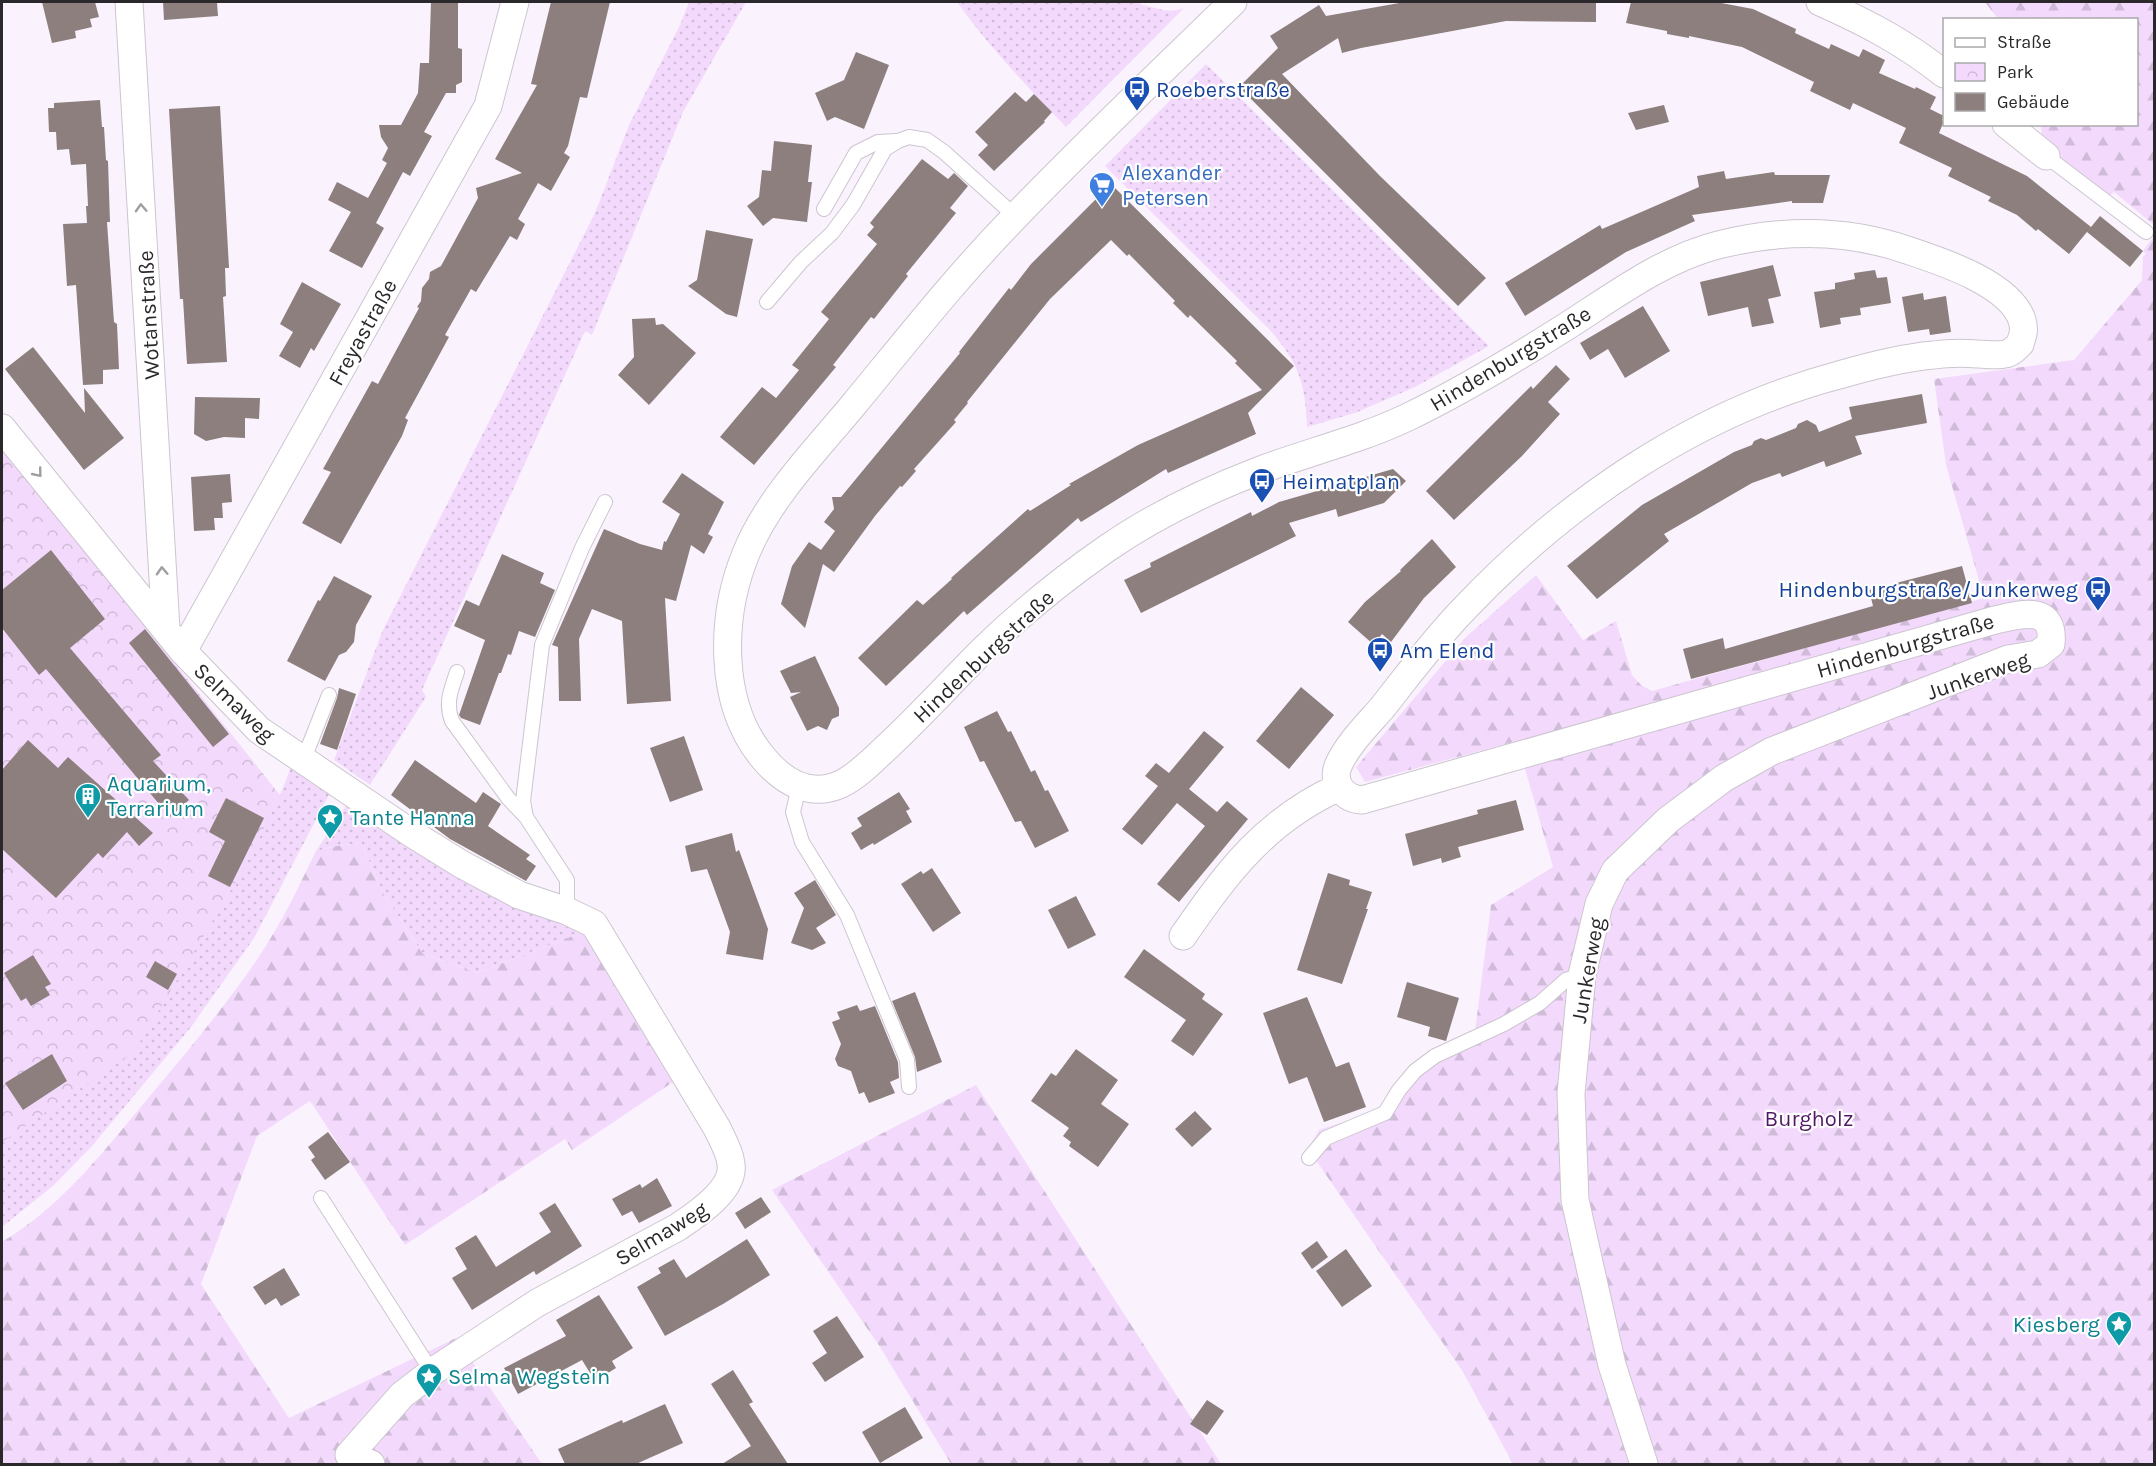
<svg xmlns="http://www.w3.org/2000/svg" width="2156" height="1466" font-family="Karla,sans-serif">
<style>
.grass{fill:url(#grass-dots)}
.forest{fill:url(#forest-firs)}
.park{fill:url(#park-crowns)}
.building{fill:#8c7f7d}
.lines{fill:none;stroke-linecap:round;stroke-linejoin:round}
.lane-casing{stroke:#ccc5cf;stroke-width:16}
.street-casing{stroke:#ccc5cf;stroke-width:29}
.lane{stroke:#fff;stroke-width:14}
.street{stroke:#fff;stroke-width:27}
.oneway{stroke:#a09ea0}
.labels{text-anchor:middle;stroke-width:4.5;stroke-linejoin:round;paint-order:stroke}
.transit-label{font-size:22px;fill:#164399;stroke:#fff;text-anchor:start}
.shop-label{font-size:22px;fill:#366cbe;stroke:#fff;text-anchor:start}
.street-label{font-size:22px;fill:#2b282c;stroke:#fff}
.culture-label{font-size:22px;fill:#0d838f;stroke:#fff;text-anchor:start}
.park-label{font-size:22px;fill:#511964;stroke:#fff}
</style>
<defs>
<pattern id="grass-dots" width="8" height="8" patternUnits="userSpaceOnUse" patternTransform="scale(1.5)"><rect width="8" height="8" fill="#f3dafd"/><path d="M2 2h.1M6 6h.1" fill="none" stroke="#d0bbd9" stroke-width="1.8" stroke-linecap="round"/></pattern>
<pattern id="forest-firs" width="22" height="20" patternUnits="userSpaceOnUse" patternTransform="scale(1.5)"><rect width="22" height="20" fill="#f3dafd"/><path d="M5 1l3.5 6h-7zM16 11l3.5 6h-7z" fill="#d0bbd9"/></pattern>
<pattern id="park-crowns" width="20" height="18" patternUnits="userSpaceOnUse" patternTransform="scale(1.5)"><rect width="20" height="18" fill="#f3dafd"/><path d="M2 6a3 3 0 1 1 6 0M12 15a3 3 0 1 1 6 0" fill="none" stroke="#d0bbd9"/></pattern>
</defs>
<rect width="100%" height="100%" fill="#faf3fd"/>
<path class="grass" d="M689 2H746L683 112 592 335 585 331 422 690 426 697 370 785 334 760 382 632 595 213 629 125 680 25Z
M957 2H1139L1142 5C1160 8 1166 14 1184 8L1066 127C1027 86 989 47 957 2Z
M1206 64 1489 346 1415 387 1355 413 1307 427C1305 382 1299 363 1269 329L1105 166Z
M291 767 330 793 254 938 191 1027 92 1146 54 1185 2 1227V1142L34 1119 280 795Z
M346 806 451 871 588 930 477 973 423 954 384 895 361 843 337 846 316 851Z"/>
<path class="forest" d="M1985 2H2154V225L2114 192 2107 198 2051 153 2042 139 2041 125 2136 124V20L1998 19Z
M2154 236V1464H1513L1463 1372 1308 1149 1319 1130 1382 1109 1407 1073 1475 1032 1491 905 1553 867 1517 741 1365 782 1356 767 1466 637 1536 575 1583 640 1616 621 1632 675 1641 685 1652 691 1984 598 1946 465 1934 379 2074 360 2142 280 2143 256 2146 254 2143 251Z
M361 843 384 895 423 954 477 973 588 930 679 1078 572 1150 565 1139 405 1245 310 1101 257 1136 201 1284 289 1418 456 1338 542 1464H2V1242C60 1207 101 1155 144 1103 185 1054 227 1005 262 952 283 920 299 886 316 851L337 846Z
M976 1085 1221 1464H951L880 1347 772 1190Z"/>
<path class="park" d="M2 447 280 795 245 867 134 1052 2 1142Z"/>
<path class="building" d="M42 2H95L99 17 90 19 92 27 75 31 76 38 52 43Z
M163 2H217L218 16 164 20Z
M431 2H458V48L462 49V82L456 85V93H446L424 132 432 136 410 176 403 172 376 223 384 228 362 268 329 251 351 212 328 200 337 182 368 198 387 163 382 160 388 148 381 137 379 125H401L418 93 420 63H429Z
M551 2H610L587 98 580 97 568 146 564 153 570 157 551 191 538 183 518 219 525 224 517 240 510 236 476 292 471 289 445 335 449 337 405 418 408 420 402 436 341 544 302 523 331 472 323 469 372 381 378 384 419 308 417 307 421 301 422 288 429 279 430 272 441 266 478 198 476 188 522 173 495 159 537 85 531 84Z
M1405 2H1596V22L1506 21 1361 48 1342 53 1338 38 1282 74 1380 176 1486 278 1458 306 1239 87 1278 48 1270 36 1319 5 1326 16Z
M1631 2H1716L1753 9 1796 29 1795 33 1829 49 1831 44 1859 57 1863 49 1885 60 1879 73 1915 89 1916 87 1936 97 1930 109 1944 116 1942 120 1944 121 1939 133 2027 176 2091 227 2069 254 2038 229 2036 231 2017 215 1988 201 1991 197 1948 176 1952 168 1899 143 1906 128 1853 103 1850 110 1810 91 1814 82 1742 47 1689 36V38L1667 34V31L1626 23Z
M856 52 889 65 864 129 835 117 827 121 815 93 844 80Z
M1015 92 1026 102 1034 94 1052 112 1044 121 1045 122 994 171 978 155 988 145 975 132Z
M100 100 102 127H104L106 160 108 161 110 222H107L110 265 114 322 117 324 119 369 103 370V384L83 385 76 285 67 286 63 224 87 223 86 206H88L86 164 71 165 69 149 57 150 56 132H49L48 108H54V103Z
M1664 105 1669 122 1636 130 1628 113Z
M220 106 229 268H225L226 296 223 297 227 362 187 364 183 299H180L169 109Z
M774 141 812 145 808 182H812L807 222 773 218 763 226 747 206 759 197 762 170 771 171Z
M922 159 948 179 954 173 968 186 950 208 956 213 906 274 908 276 874 319 871 317 833 365 836 367 754 465 720 437 762 387 776 398 799 370 792 365 829 319 821 312 877 244 867 235 874 227 870 223Z
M1724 171 1726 179 1774 172 1775 175H1830L1823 203H1792V201L1692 215 1695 221 1626 252 1525 316 1505 283 1600 225 1602 229 1699 187 1697 176Z
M1111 184 1294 366 1248 413 1256 434 1168 473 1166 469 1081 522 1078 518 967 615 964 611 886 686 858 658 917 600 923 605 952 579 951 578 1028 509 1030 511 1071 485 1069 484 1138 445 1262 390 1235 363 1237 361 1190 315 1188 318 1173 303 1175 301 1129 254 1127 256 1111 240 1050 299 967 402 968 403 954 420 956 422 914 469 916 471 902 487 900 486 875 516 834 572 823 564 805 628 781 604 792 566 809 542 821 550 835 531 824 522 834 509 832 497H841L960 353 959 352 1009 288 1011 290 1031 264Z
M2100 216 2143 251 2130 267 2087 232Z
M706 230 753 239 737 317 726 314 688 286 697 280Z
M1773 265 1781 296 1768 299 1774 323 1752 327 1748 307 1708 316 1700 282Z
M1875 270 1877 278 1887 277 1891 303 1860 308 1861 315 1840 318 1841 324 1820 328 1814 292 1835 289V283L1855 279 1854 273Z
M302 282 341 304 314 351 311 348 300 368 279 356 293 332 280 324Z
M1923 293 1924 300 1946 296 1951 332 1930 335 1929 329 1908 332 1902 297Z
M1643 306 1670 351 1625 378 1608 349 1590 360 1580 343Z
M655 318 656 325 663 324 696 353 649 405 618 375 634 357 632 319Z
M33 347 85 413 84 388 124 438 84 470 5 369Z
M1556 365 1570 379 1548 402 1560 414 1522 456 1454 520 1426 491 1531 386 1533 389Z
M1922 394 1927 423 1855 436 1862 454 1826 467 1824 461 1782 477 1780 473 1752 483 1664 534 1669 541 1597 599 1567 566 1642 505 1734 452 1752 445 1754 441 1761 438 1766 440 1796 428 1798 424 1807 420 1816 425 1819 432 1852 419 1849 407Z
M195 397 260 398 259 419 245 418V438L224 437 206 441 194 434Z
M1393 469 1406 481 1384 503 1338 517 1336 509 1289 523 1296 536 1141 613 1124 580 1151 567 1150 563 1251 512 1252 516 1279 502Z
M682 473 724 502 708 534 713 537 704 554 691 545 676 601 665 598 671 701 627 704 622 621 592 609 579 639 581 701H559L558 647 552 645 604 529 640 544 662 550 664 541 666 542 680 514 662 502Z
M230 474 232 502 222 503 223 518H214L215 530 194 531 191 477Z
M1432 539 1456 567 1424 598 1391 642 1382 634 1374 645 1348 622 1365 602 1401 571 1400 570Z
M51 550 105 619 70 648 161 755 153 761 189 800 170 817 46 669 39 675 2 628V590Z
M502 554 544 573 540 583 555 590 535 637 519 631 511 655 508 654 501 673H499L480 725 461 718 459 715 485 640 454 626 466 600 479 606Z
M1962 566 1972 603 1691 679 1683 649 1723 638 1725 649 1873 606 1869 590Z
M334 576 372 596 356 625 354 642 346 652 339 655 325 681 287 661 318 600 320 601Z
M145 629 229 734 213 747 129 643Z
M815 656 839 708V716L832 719 827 730 818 726 807 731 790 697 801 692 791 693 780 671Z
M1301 687 1334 715 1289 769 1256 741Z
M339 688 356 694 337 750 320 744 337 698Z
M997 711 1008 732 1011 731 1031 772 1035 770 1045 791 1048 790 1069 831 1035 848 1021 821 1015 822 984 761 980 762 964 727Z
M1204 731 1224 747 1189 789 1217 812 1227 801 1248 819 1179 902 1157 884 1205 826 1177 803 1142 845 1122 829 1158 786 1145 776 1156 763 1169 773Z
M684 736 703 790 670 802 650 748Z
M28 740 58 768 68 757 153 833 139 846 127 832 103 858 98 853 56 898 2 849V770Z
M415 760 476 803 483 792 501 804 488 826 530 855 526 859 536 866 526 881 450 839 391 795Z
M899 792 910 809 906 811 912 822 874 845 873 843 861 850 851 833 862 826 857 818Z
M226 798 264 818 230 887 208 876 225 841 209 832Z
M1516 800 1524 830 1458 847 1461 857 1442 863 1441 858 1413 866 1405 834 1478 814 1477 810Z
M732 833 736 852 739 850 768 929 763 960 726 954 730 932 707 869 691 872 685 846Z
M932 868 961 913 933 932 901 884 921 871 923 874Z
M1328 873 1350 880 1349 885 1372 892 1366 909H1368L1342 984 1297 970Z
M815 880 836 915 816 928 826 943 812 950 791 943 804 908 794 893Z
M1076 896 1096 935 1068 949 1048 910Z
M1144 949 1205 994 1202 999 1223 1014 1193 1056 1171 1041 1186 1020 1124 977Z
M33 955 51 984 45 987 50 995 31 1006 26 998 21 1001 4 973Z
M155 961 177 974 168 990 146 977Z
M1407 982 1459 998 1446 1041 1428 1036 1430 1027 1397 1017Z
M915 992 942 1062 917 1072 915 1057 892 1001Z
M1307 997 1336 1067 1349 1062 1366 1107 1324 1122 1307 1077 1289 1084 1263 1013Z
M857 1005 860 1011 875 1006 898 1062 899 1078 890 1082 895 1093 869 1103 864 1092 859 1094 851 1071 838 1066 835 1059 841 1044 832 1022 840 1019 837 1012Z
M1076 1049 1118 1080 1101 1104 1129 1124 1098 1167 1069 1146 1071 1142 1063 1136 1069 1128 1031 1101 1051 1073 1056 1076Z
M52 1054 67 1081 23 1110 5 1083Z
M1195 1111 1212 1129 1192 1147 1175 1129Z
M328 1132 350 1162 325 1180 311 1160 315 1157 308 1147Z
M657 1178 672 1206 639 1223 632 1211 622 1216 612 1199 640 1184 642 1188Z
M761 1197 771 1212 745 1229 735 1213Z
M555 1203 582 1246 536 1275 534 1271 472 1310 452 1278 467 1269 455 1248 476 1235 496 1267 551 1232 539 1213Z
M747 1239 770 1275 723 1304 665 1336 637 1287 661 1273 658 1268 674 1259 686 1278Z
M1317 1241 1328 1257 1312 1269 1301 1253Z
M1346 1249 1372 1286 1342 1307 1316 1271Z
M284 1268 300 1295 281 1306 276 1298 265 1305 253 1287Z
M599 1295 633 1348 612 1361 616 1368 595 1381 582 1360 518 1394 504 1368 566 1336 556 1320Z
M837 1316 864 1357 825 1382 812 1363 827 1353 813 1331Z
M733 1370 753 1402 749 1404 788 1464H722L751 1446 711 1384Z
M1207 1400 1224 1411 1207 1435 1190 1424Z
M665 1404 683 1443 636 1464H565L558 1449 622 1420 623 1423Z
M905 1407 923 1438 880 1463 862 1432Z"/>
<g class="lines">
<g class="lane-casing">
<path id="lane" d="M2046 156 2146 232
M824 209 856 153 878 142 896 141
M767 302 801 262 832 233 853 205 885 149 898 141 909 137 927 140 944 152 1015 216
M457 672C451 690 445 703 452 721L508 798 526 817
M303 761 329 695
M799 786 793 812 802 842 847 915 907 1060 909 1087
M567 911V880L526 817 523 801 542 645 582 548 605 502
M1309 1158 1326 1138 1385 1113 1399 1090 1415 1071 1435 1056 1504 1024 1540 1003 1566 980 1582 975
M321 1198 432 1372"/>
</g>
<g class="street-casing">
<path id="street" d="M129 2 166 629
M1233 2C1160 73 1086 143 1015 217 958 275 907 340 855 403 818 448 770 496 747 551 720 615 717 705 765 760 784 782 811 798 841 784 858 776 874 759 888 746 921 715 951 682 983 650 1021 613 1063 579 1106 549 1152 517 1206 491 1258 471 1308 452 1360 440 1408 417 1464 390 1515 359 1567 326 1614 296 1663 259 1718 245 1782 229 1848 229 1910 251 1943 262 2010 284 2022 320 2025 331 2023 334 2020 344 2016 348 2011 353 2005 354 1997 356 1986 354 1978 354 1963 353 1948 353 1933 355 1901 358 1870 366 1839 375 1695 413 1565 502 1463 610 1434 640 1408 675 1382 708 1367 725 1347 745 1338 766 1331 784 1345 799 1362 800L1995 620C2021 614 2055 604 2051 644L2038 654 2008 659 1772 751 1724 778 1668 820 1615 871 1599 904 1582 975 1571 1094 1575 1200 1612 1365 1644 1464
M1820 2C1867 23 1904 42 1944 74
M2006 124 2046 156
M2 428 183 651 259 730 411 833 461 864 519 895 567 911 594 924 717 1128C722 1139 730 1152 731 1164 735 1190 696 1215 678 1227L537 1303 432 1372 402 1395 349 1455 371 1464
M183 651 488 106 515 2
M1183 936C1228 871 1265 821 1339 787"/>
</g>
<use href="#lane" class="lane"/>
<use href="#street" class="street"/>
</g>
<defs><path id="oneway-chevron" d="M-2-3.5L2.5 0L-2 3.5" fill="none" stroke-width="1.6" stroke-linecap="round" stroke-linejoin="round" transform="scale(1.5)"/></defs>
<g class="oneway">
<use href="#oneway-chevron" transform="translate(141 208) rotate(-93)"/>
<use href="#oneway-chevron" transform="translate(38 473) rotate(51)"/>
<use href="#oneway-chevron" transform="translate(162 571) rotate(-93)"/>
</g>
<defs>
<g id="bus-pin" transform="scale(1.35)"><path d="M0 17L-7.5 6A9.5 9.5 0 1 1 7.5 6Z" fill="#1a4fb4" stroke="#fff"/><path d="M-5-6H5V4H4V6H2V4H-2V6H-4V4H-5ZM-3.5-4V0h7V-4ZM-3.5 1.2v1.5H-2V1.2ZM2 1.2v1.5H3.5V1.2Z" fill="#fff"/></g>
<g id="supermarket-pin" transform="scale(1.35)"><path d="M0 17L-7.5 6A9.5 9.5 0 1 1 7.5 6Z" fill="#3f7fe0" stroke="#fff"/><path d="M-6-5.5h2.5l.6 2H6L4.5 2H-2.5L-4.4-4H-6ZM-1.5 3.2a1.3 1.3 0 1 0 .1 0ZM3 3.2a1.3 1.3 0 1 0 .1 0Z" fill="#fff"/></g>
<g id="building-pin" transform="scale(1.35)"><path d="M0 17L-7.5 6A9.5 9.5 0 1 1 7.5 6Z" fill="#0f9aa8" stroke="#fff"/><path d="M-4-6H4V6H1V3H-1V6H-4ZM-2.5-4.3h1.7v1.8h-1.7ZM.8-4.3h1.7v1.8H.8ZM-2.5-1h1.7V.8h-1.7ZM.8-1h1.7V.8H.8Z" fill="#fff"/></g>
<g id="sight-pin" transform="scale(1.35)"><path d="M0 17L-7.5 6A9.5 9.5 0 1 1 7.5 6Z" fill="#0f9aa8" stroke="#fff"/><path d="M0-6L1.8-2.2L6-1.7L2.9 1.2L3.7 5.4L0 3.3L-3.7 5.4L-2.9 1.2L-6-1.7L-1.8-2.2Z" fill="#fff"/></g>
</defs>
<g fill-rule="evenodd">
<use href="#bus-pin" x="1137" y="89"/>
<use href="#supermarket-pin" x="1102" y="185"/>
<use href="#bus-pin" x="1262" y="481"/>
<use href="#bus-pin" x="2098" y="589"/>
<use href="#bus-pin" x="1380" y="650"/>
<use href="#building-pin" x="88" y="796"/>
<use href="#sight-pin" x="330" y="817"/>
<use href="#sight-pin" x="2119" y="1324"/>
<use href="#sight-pin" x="429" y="1376"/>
</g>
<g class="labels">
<g class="transit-label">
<text x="1156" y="97">Roeberstraße</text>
<text x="1282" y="489">Heimatplan</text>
<text x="2078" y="597" text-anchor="end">Hindenburgstraße/Junkerweg</text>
<text x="1400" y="658">Am Elend</text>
</g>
<g class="shop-label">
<text x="1122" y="180">Alexander<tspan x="1122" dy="25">Petersen</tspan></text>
</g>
<g class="street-label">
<text transform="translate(148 315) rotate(-93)" y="8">Wotanstraße</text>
<text transform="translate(362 332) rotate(-61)" y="8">Freyastraße</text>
<text transform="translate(1510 358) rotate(-31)" y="8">Hindenburgstraße</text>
<text transform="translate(1905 645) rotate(-16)" y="8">Hindenburgstraße</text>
<text transform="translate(983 656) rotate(-43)" y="8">Hindenburgstraße</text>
<text transform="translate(1978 675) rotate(-19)" y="8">Junkerweg</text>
<text transform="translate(235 702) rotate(44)" y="8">Selmaweg</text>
<text transform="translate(1587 970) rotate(-80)" y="8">Junkerweg</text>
<text transform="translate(661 1233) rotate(-31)" y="8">Selmaweg</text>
</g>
<g class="culture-label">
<text x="107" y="791">Aquarium,<tspan x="107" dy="25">Terrarium</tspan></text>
<text x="350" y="825">Tante Hanna</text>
<text x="2100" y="1332" text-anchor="end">Kiesberg</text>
<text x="448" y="1384">Selma Wegstein</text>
</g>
<g class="park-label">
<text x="1809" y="1126">Burgholz</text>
</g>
</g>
<rect width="2156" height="1466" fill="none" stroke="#2b282c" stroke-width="6"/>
<rect x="1943" y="18" width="195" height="108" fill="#ffffff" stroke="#aaa9ab" stroke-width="1.5"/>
<rect x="1955" y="38" width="30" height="9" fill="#ffffff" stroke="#aaa9ab" stroke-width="1.5"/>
<text x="1997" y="48" font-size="18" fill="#2b282c">Straße</text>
<rect x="1955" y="63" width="30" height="18" fill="url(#park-crowns)" stroke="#aaa9ab" stroke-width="1.5"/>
<text x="1997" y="78" font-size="18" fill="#2b282c">Park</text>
<rect x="1955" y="93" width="30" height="18" fill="#8c7f7d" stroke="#aaa9ab" stroke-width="1.5"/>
<text x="1997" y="108" font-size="18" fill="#2b282c">Gebäude</text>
</svg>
